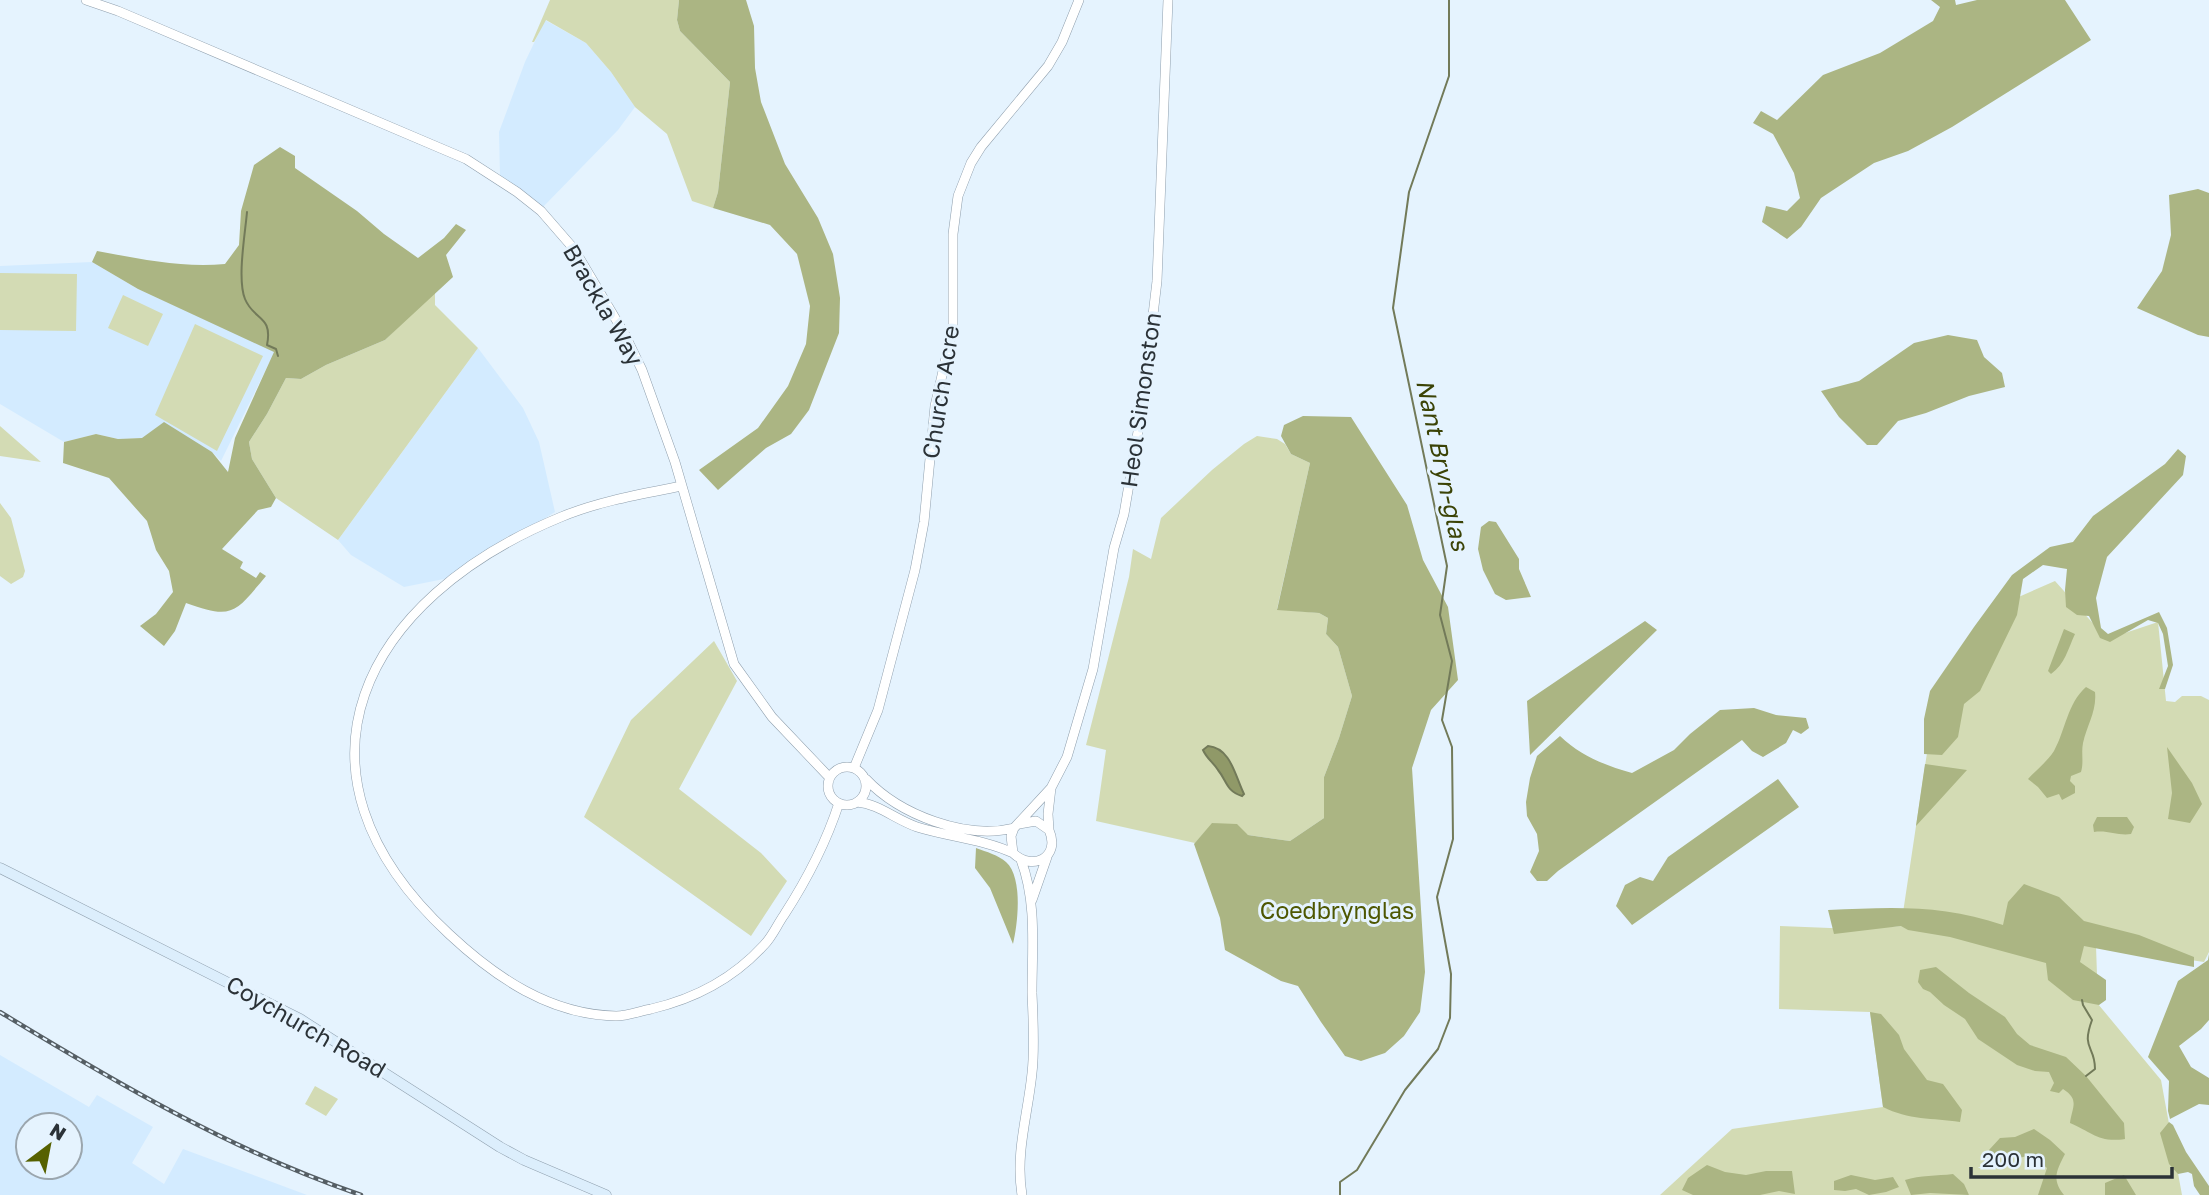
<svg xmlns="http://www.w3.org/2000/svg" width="2209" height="1195" font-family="'Golos Text',sans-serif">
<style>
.built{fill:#d3ebff;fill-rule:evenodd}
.green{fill:#d3dbb4}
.forest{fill:#abb583}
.water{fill:#909968;stroke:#727a59;stroke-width:2}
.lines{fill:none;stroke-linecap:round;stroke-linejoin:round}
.stream{stroke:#727a59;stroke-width:2}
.tertiary-casing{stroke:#8f9fad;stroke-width:10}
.secondary-casing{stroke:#8f9fad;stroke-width:11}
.tertiary{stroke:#fff;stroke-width:9}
.secondary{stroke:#dceefc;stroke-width:10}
.rail-casing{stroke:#555e64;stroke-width:4.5}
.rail{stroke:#e5f3fe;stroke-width:2;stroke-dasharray:5;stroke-linecap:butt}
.labels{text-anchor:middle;stroke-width:6;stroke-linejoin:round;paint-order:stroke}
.street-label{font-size:23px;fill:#2b3237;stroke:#e5f3fe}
.park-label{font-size:23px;fill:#4e5702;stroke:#e5f3fe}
.water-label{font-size:24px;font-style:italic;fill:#3b4306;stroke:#e5f3fe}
</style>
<rect width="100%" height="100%" fill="#e5f3fe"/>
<path class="built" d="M545 20 586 43 611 72 635 107 618 130 543 207 500 175 499 132 525 62Z
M92 262 138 289 275 351 221 461 212 452 142 438 118 439 96 434 64 442 0 404V266Z
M478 348 523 408 539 442 555 512 534 525 508 536 444 579 404 587 351 555 338 540Z
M0 1055 89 1107 97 1095 153 1127 132 1163 164 1184 183 1149 307 1195H0ZM28 1125H70V1167H28Z"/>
<path class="green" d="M550 0H679L677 20 680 31 730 82 718 192 713 208 692 201 667 134 635 107 611 72 586 43 546 20 534 42H532Z
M0 273 77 274 76 331 0 330Z
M435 291V305L478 348 338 540 276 498 252 459 249 442 267 414 286 378 301 379 326 365 385 340Z
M123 295 163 314 148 346 108 328Z
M195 324 263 356 217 451 155 415Z
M0 426 41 462 0 456Z
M1257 436 1277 439 1285 444 1291 454 1310 463 1277 609 1319 613 1328 618 1326 634 1338 647 1352 696 1339 738 1324 777V818L1290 841 1248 835 1213 823 1195 843 1096 821 1106 750 1086 745 1129 577 1133 549 1151 559 1161 518 1212 470 1244 444Z
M0 503 11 518 25 571 23 577 11 584 0 576Z
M2055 581 2107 639 2158 622 2166 701 2175 702 2182 696H2201L2209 700V952L2204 962 2096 946 2098 1004 2161 1080 2182 1195H1660L1732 1129 1883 1107 1870 1012 1779 1009 1780 926 1855 929 1901 926 1936 693 1998 606Z
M714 641 737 681 679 789 761 853 787 881 751 936 584 817 631 720Z
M315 1086 338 1099 326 1116 305 1104Z"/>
<path class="forest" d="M679 0H746L754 26 755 68 761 102 785 164 818 218 833 254 840 298 839 333 809 410 791 434 766 448 718 490 699 470 758 428 788 386 806 344 810 306 797 254 770 225 713 208 718 192 730 82 680 31 677 20Z
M1931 0H1955L1956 5 1977 0H2065L2091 40 1952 127 1908 151 1874 163 1821 198 1801 227 1787 239 1762 222 1766 206 1787 211 1800 198 1794 173 1773 134 1753 123 1761 111 1777 120 1823 75 1880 53 1933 21 1940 7Z
M280 147 295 156V168L357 211 384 234 418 258 444 238 456 224 466 230 446 255 453 277 385 340 326 365 301 379 286 378 267 414 249 442 252 459 276 498 271 507 258 510 222 549 243 562 240 568 256 578 260 572 266 576C235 613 233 620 186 603L175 631 164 646 140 626 156 614 173 592 169 571 156 550 147 521 109 478 63 463 64 442 96 434 118 439 142 438 164 422 212 452 228 472 235 438 274 352 138 289 92 262 97 251C140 259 182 268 225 264L239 245 241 211 254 165Z
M2198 189 2209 193V337L2198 335 2137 308 2162 271 2171 235 2169 195Z
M1948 335 1977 340 1984 357 2002 373 2005 387 1969 396 1926 413 1898 421 1877 445H1867L1839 417 1821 391 1859 381 1914 343Z
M1303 416 1351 417 1407 505 1423 560 1448 607 1458 680 1431 710 1412 768 1425 972 1420 1012 1404 1036 1385 1053 1361 1061 1345 1056 1321 1022 1298 986 1281 981 1225 950 1220 918 1194 844 1212 823 1237 824 1248 835 1290 841 1324 818V777L1339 738 1352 696 1338 647 1326 634 1328 618 1319 613 1277 610 1310 463 1291 454 1281 436 1284 425Z
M2178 449 2186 456 2183 475 2107 557 2096 598 2101 628 2108 634 2159 612 2167 628 2173 665 2165 689H2159L2168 666 2163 634 2158 623 2148 620 2110 642 2100 638 2089 616 2077 615 2066 607 2065 590 2067 569 2043 565 2023 579 2017 615 1980 691 1964 704 1958 737 1942 755 1924 754V719L1930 691 1974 627 2012 575 2050 547 2073 542 2093 516 2165 464Z
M1489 521 1496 522 1519 559V569L1531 597 1506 600 1495 594 1483 570 1478 549 1481 527Z
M1645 621 1657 630 1530 755 1527 701Z
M2064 629 2075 634C2068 649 2065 664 2051 674L2048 671Z
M2086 687 2095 692C2097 711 2087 725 2083 743 2081 753 2084 762 2081 772L2071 776 2070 781 2075 786V793L2062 800 2059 794 2047 798 2038 787 2028 779C2037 769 2046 763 2054 751 2066 729 2067 704 2086 687Z
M1754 708 1776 715 1806 718 1809 728 1801 734 1793 730 1786 743 1763 757 1752 751 1742 740 1558 871 1547 881H1537L1530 872 1539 851 1537 834 1527 816 1526 802 1530 778 1537 756 1560 736C1581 756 1604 765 1632 773L1674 750 1690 734 1720 710Z
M2167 747 2192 783 2202 804 2190 823 2168 819 2172 793Z
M1925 764 1967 770 1916 826Z
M1778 779 1799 807 1632 925 1616 906 1625 885 1640 877 1653 881 1668 857Z
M2097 817H2127L2134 827 2131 834C2118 836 2108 830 2094 832L2093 825Z
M976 848C987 852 998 855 1006 862 1023 877 1018 923 1013 944L990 888 975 868Z
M2024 884 2059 897 2084 921 2139 935 2194 957V967L2084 946 2080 962 2106 980V1000L2099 1005 2073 1000 2048 980 2046 963 1950 937 1908 930 1901 926 1834 934 1828 910C1891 907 1942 904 2003 925L2008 902Z
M2209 954V1020L2201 1029 2179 1046 2191 1067 2209 1078V1105L2199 1104 2170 1119 2168 1111 2169 1081 2148 1057 2178 981 2208 960Z
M1936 967 1969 993 2005 1017 2017 1034 2030 1045 2066 1057 2086 1076 2124 1123 2125 1139C2098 1143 2092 1132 2070 1123 2072 1107 2080 1100 2063 1089L2059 1093 2050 1091 2054 1083 2049 1072 2035 1071 2017 1065 1978 1039 1965 1019 1944 1005 1930 992 1923 989 1918 982 1920 970Z
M1870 1012 1881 1014 1899 1035 1904 1049 1927 1080 1943 1084 1962 1110 1960 1122C1933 1118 1908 1120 1883 1107Z
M2169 1122 2173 1125 2186 1152 2209 1186V1195H2200L2194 1186 2192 1174 2188 1172 2178 1174 2169 1164 2160 1133Z
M2034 1129 2050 1140 2065 1154C2057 1170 2051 1179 2064 1195H2038L2047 1168 2031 1155 2019 1158 2009 1152 1993 1158 1989 1150 2000 1138 2015 1137Z
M1707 1165 1725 1172 1746 1175 1766 1171H1792L1795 1194 1779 1191 1760 1195H1693L1682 1190 1688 1178Z
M1953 1174 1964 1184 1969 1195 1930 1193 1911 1195 1905 1180C1920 1175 1937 1176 1953 1174Z
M1851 1175 1875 1180 1893 1177 1899 1187 1886 1192 1869 1195 1856 1189 1845 1191 1834 1190V1181Z
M2124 1175 2136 1195H2105V1183Z"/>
<path class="water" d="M1208 746C1231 748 1235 776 1244 794L1242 796C1226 791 1227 781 1218 770 1213 762 1207 759 1203 750Z"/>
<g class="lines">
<path class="stream" d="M247 212C245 235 237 279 245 299 254 321 273 315 267 345L276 349 278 356
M2082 1000 2083 1005 2092 1020C2081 1050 2095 1045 2095 1069L2086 1076
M1340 1195V1182L1357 1170 1405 1090 1438 1049 1450 1018 1451 974 1437 897 1453 839 1452 747 1442 720 1452 661 1440 615 1447 566 1393 308 1409 192 1449 76V0"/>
<g class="tertiary-casing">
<path id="tertiary" d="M86 0 118 11 440 148 466 159 517 192 541 211 574 249 624 333 642 370 675 462 734 664 772 717 829 777
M682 486C642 494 599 501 561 517 364 598 272 770 449 934 495 977 550 1015 616 1016 628 1016 640 1011 651 1009 694 999 734 978 764 945 772 937 777 925 784 915 806 881 826 843 839 803
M828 786a19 19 0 1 1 38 0a19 19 0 1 1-38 0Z
M854 768 878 710 915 570 924 522 935 406 953 327V234L958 196 971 163 981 147 1048 66 1062 42 1079 0
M866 779C900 815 966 840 1014 828
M857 802C879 804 896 820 917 827 949 837 983 839 1013 853
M1019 824 1036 821 1049 830C1061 857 1033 872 1013 853L1011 836 1014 828 1051 788 1067 757 1093 669 1114 548 1124 514 1142 408 1157 281 1168 0
M1049 830 1048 814 1051 788
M1021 860C1037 902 1032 949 1032 993 1033 1019 1035 1047 1032 1073 1028 1114 1015 1153 1022 1195
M1032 900 1047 857"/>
</g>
<g class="secondary-casing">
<path id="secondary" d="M0 868 300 1019 500 1147 524 1160 606 1195"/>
</g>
<use href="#tertiary" class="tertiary"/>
<use href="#secondary" class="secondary"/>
<g class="rail-casing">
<path id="rail" d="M0 1012C115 1082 232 1151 361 1195"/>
</g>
<use href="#rail" class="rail"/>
</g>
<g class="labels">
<g class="street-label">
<text transform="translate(603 305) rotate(60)" y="8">Brackla Way</text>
<text transform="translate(941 392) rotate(-81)" y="8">Church Acre</text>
<text transform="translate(1141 400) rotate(-82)" y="8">Heol Simonston</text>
<text transform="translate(306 1027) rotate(30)" y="8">Coychurch Road</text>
</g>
<g class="park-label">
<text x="1337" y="919">Coedbrynglas</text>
</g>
<g class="water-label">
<text transform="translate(1442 465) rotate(78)" y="8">Nant Bryn-glas</text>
</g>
</g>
<g transform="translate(49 1146) rotate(32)"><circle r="33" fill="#e5f3fe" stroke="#9ba6ae" stroke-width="2"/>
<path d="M0-5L12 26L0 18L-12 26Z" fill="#566100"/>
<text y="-10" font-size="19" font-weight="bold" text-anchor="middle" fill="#2b3237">N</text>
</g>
<path d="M1971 1167v10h201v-10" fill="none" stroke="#2b3237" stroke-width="3.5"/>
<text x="1982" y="1167" font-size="21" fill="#2b3237" stroke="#e5f3fe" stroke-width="5" paint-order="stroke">200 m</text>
</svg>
